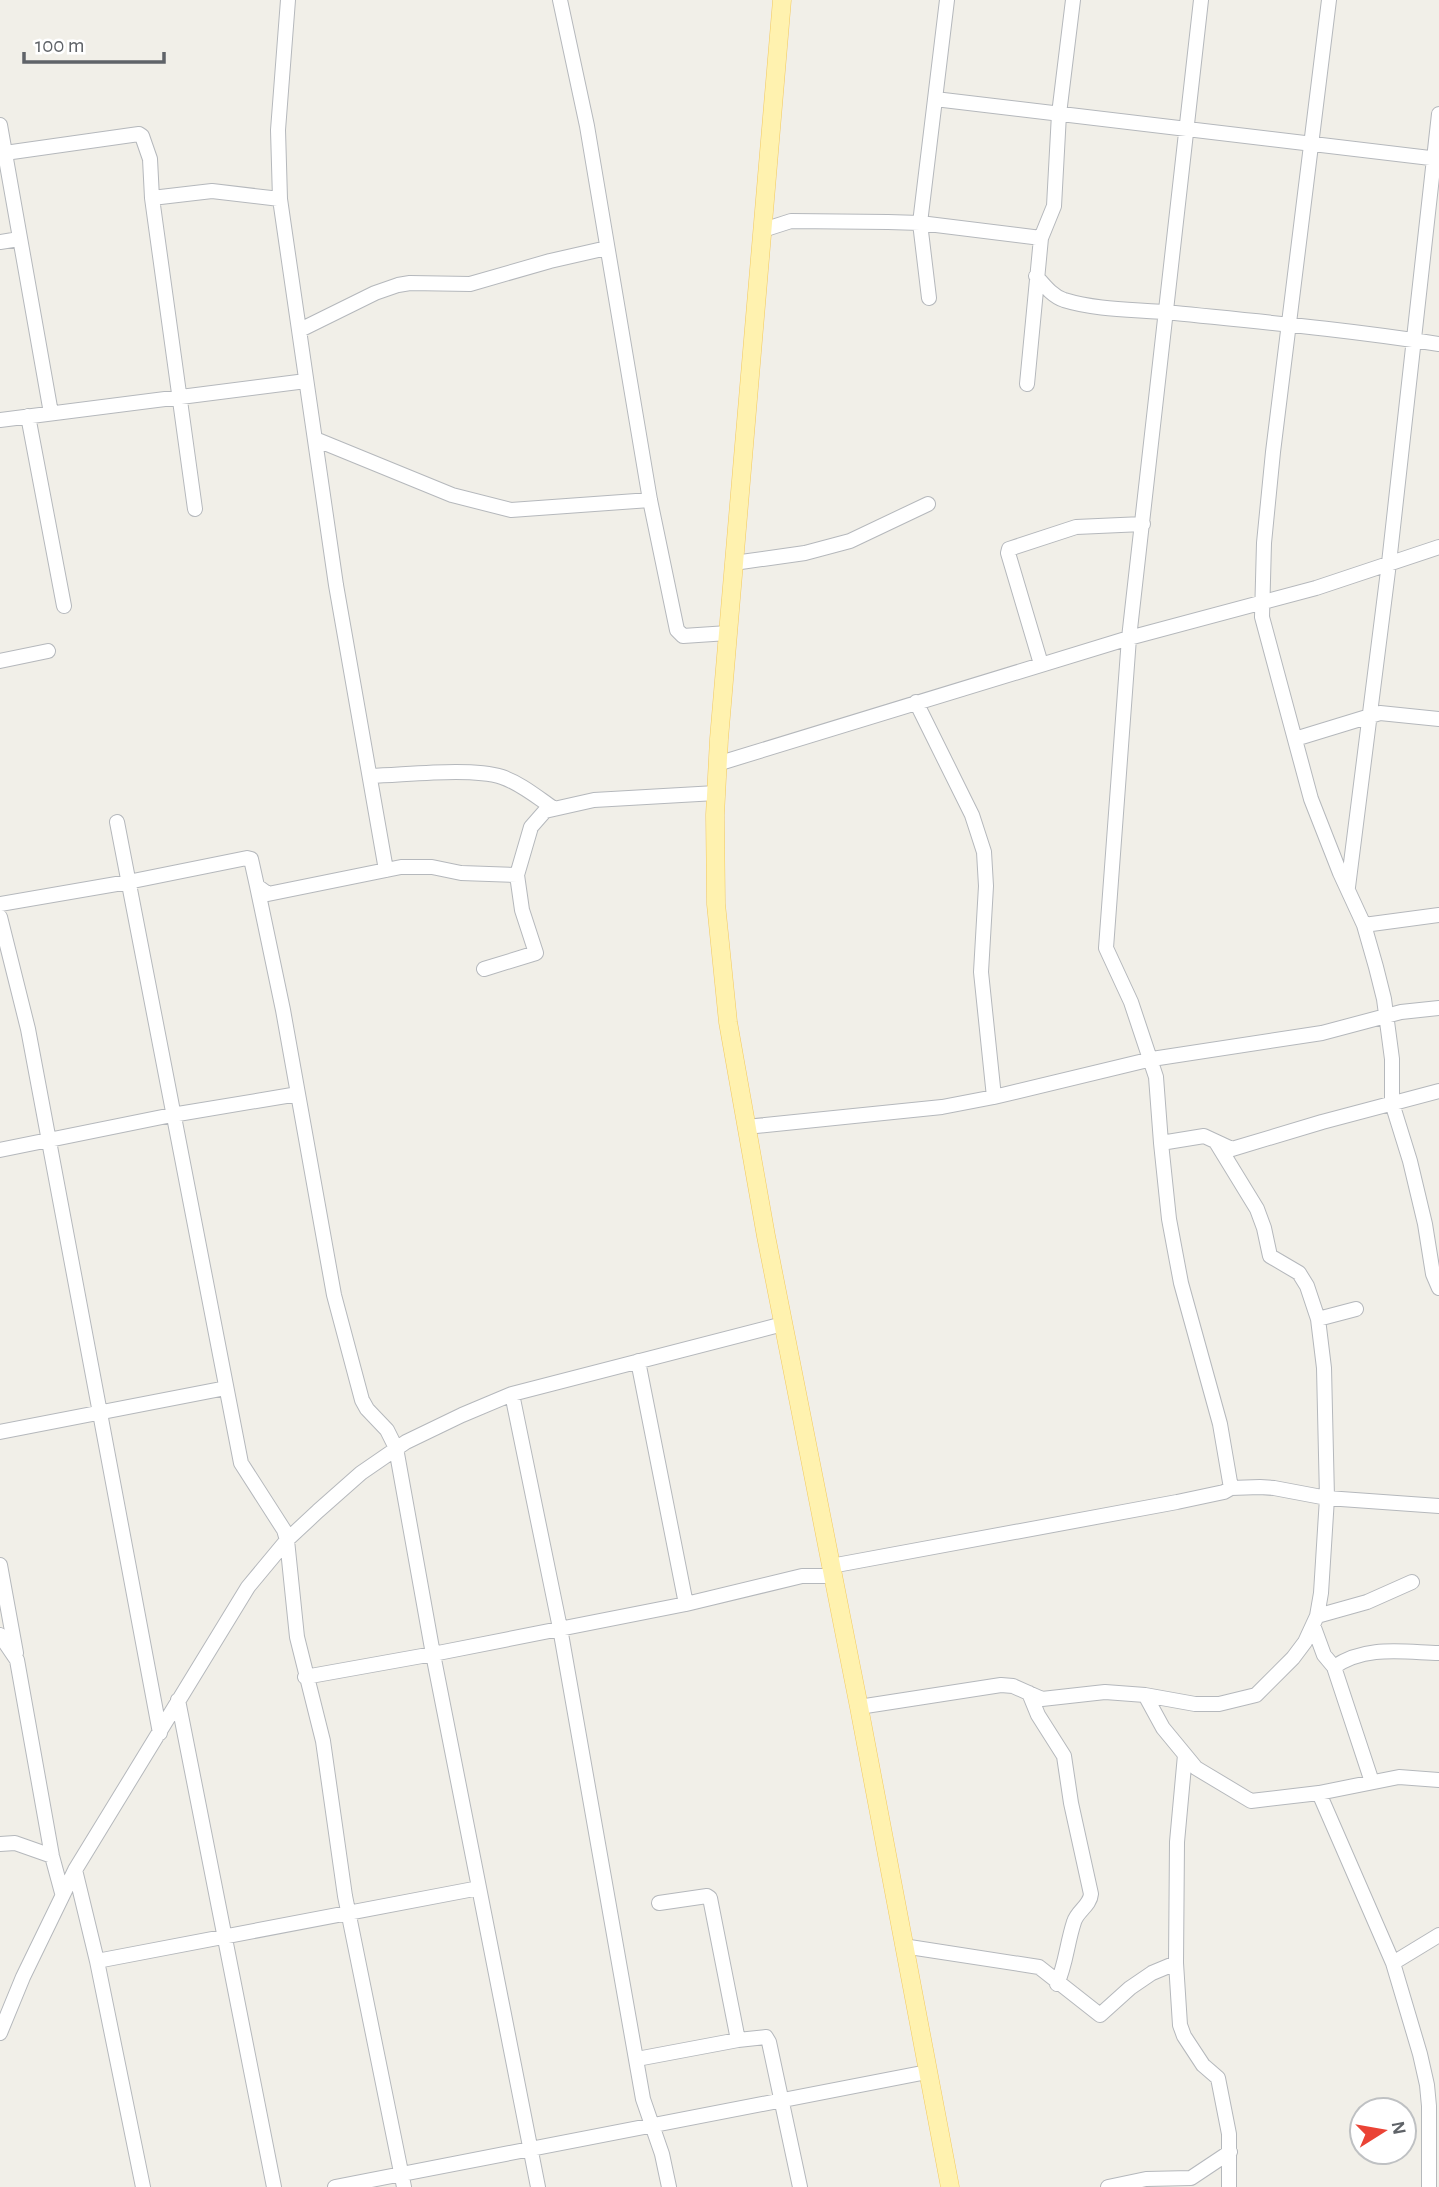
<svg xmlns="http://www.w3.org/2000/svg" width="1439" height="2187" font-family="'Alegreya Sans',sans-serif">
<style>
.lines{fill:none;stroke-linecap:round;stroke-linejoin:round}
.minor-casing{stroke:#b5b8bc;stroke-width:16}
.major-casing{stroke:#f2c960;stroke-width:19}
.minor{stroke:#fff;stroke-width:14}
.major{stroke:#fff2af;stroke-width:18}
</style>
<rect width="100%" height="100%" fill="#f1efe8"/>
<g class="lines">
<g class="minor-casing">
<path id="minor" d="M288 0 278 130 280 199 336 585 386 870
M560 0 587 126 650 500 677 630 683 636 728 633
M1201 0 1129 638 1106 948 1131 1002 1156 1077 1161 1143 1169 1219 1181 1283 1220 1424 1231 1488
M1329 0 1273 452 1264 543 1262 617 1311 799 1340 873 1364 925 1376 967 1384 999 1392 1059V1103L1410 1161 1425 1224 1433 1274 1439 1288
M935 99 1439 159
M0 125 51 413
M5 153 139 134 142 136 150 159 152 198 195 509
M152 198 212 191 280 199
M763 230 791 221 888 222 920 223 1041 238
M0 242 19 239
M1036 276C1044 285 1052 296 1064 300 1100 311 1138 309 1175 313 1263 322 1351 330 1439 344
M929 298 920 223 947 0
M300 330 375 293 398 285 410 283 470 284 550 261 607 248
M1027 384 1041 238 1054 206 1059 114 1073 0
M28 416 64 606
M0 420 306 381
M315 439 452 495 511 510 650 500
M734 563 805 553 850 541 928 504
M0 661 48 651
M1041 664 1008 553 1009 549 1076 527 1143 524
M916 702 972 815 984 852 986 886 981 972 994 1097
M1295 739 1380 713 1439 719
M717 764 1129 638 1316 588 1439 547
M371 776C407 775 470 767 502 777 520 783 537 797 553 808
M117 822 241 1463 284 1530 287 1540 297 1637 323 1741 345 1896 404 2187
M257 886 283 1010 334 1295 362 1400 367 1409 387 1430 396 1448 433 1654 538 2187
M1348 887 1389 563 1439 114
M0 904 128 882 247 858 251 859 257 886 268 894 401 867H432L461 873 517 875
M0 917 28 1029 160 1733
M1364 925 1439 915
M484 969 536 953 522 910 517 875 531 827 545 811 594 800 716 793
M746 1127 942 1107 994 1097 1152 1059 1322 1033 1401 1012 1439 1008
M1161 1143 1204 1136 1232 1149 1322 1122 1439 1091
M0 1150 172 1115 298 1094
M1318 1319 1356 1309
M512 1394 560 1628 643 2099 662 2154 669 2187
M0 1432 226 1388
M0 1565 16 1653
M831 1566 1177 1502 1224 1492 1231 1488 1260 1487 1274 1488 1327 1498 1439 1506
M686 1604 802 1576H833
M1317 1616 1367 1602 1412 1582
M1313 1625 1324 1655 1334 1667 1372 1782
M0 1635 17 1660 52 1856 62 1893
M1334 1667C1365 1645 1403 1652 1439 1653
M305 1677 433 1654 686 1604 638 1361
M1029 1693 1038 1715 1064 1756 1071 1803 1091 1894C1090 1906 1077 1911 1074 1922 1067 1943 1066 1964 1057 1984
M1145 1695 1195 1704H1219L1256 1695 1293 1658 1305 1642 1317 1616 1321 1593 1327 1498 1324 1368 1318 1319 1307 1286 1299 1273 1270 1256 1264 1228 1257 1209 1216 1142
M178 1700 274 2187
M859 1707 1001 1685 1013 1686 1042 1699 1105 1692 1145 1695 1163 1728 1196 1768 1251 1801 1319 1793 1399 1777 1439 1780
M1185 1755 1177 1842 1176 1963 1180 2025 1184 2036 1203 2065 1218 2078 1229 2134V2187
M1319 1793 1393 1963 1420 2054 1427 2085 1429 2106V2187
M0 1844 15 1843 52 1856
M75 1870 97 1961 143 2187
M659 1903 707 1896 710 1898 738 2040
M903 1946 1039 1967 1100 2015 1130 1988 1152 1973 1176 1963
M97 1961 479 1888
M1393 1963 1439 1935
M0 2033 23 1977 75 1870 248 1587 287 1540 318 1511 361 1473 406 1442 462 1415 512 1394 783 1324
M637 2059 738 2040 766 2037 769 2042 800 2187
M335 2187 927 2072
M1108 2187 1146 2179 1191 2178 1230 2152"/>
</g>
<g class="major-casing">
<path id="major" d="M782 0 719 739 715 815 716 904 728 1022 766 1236 859 1707 950 2187"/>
</g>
<use href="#minor" class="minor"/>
<use href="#major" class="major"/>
</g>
<g transform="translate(1383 2131) rotate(79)"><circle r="33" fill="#ffffff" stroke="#bfc1c3" stroke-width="2"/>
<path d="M0-5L12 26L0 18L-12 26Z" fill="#ea4335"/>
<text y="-10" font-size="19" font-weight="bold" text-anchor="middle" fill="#5f6368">N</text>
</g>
<path d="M24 52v10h140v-10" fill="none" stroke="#5f6368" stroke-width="3.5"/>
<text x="35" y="52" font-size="21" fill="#5f6368" stroke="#ffffff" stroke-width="5" paint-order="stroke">100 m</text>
</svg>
